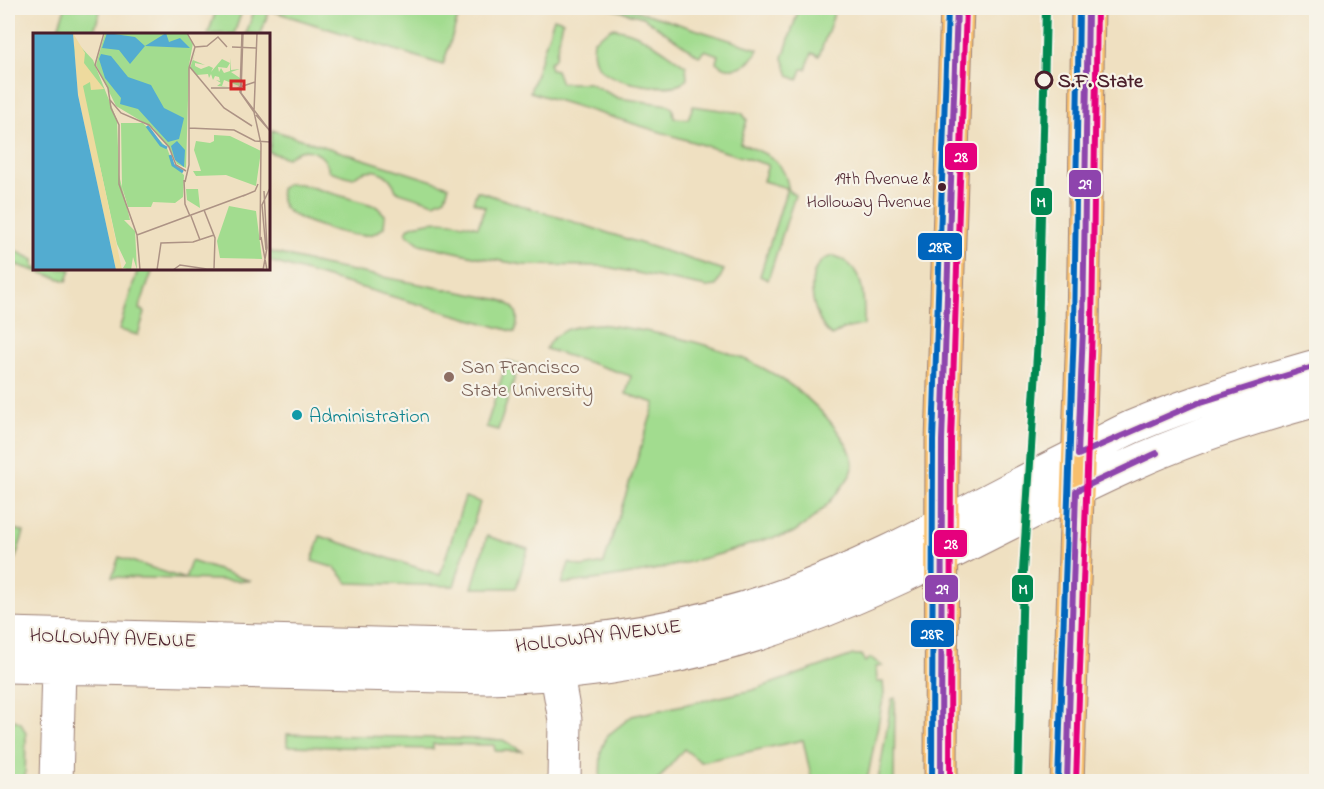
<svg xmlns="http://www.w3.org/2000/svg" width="1324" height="789" font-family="'Indie Flower',sans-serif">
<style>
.green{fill:#a2dc8f;stroke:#767e5d;stroke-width:1.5}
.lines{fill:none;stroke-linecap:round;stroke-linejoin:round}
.minor-casing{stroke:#9c8076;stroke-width:35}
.highway-casing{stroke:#9c8076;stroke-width:35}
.minor{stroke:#fff;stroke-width:33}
.highway{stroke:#f8bf6c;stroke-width:33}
.bus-1-casing{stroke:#f7f3e8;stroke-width:10}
.bus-2-casing{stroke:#f7f3e8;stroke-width:10}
.bus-3-casing{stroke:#f7f3e8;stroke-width:10}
.bus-1{stroke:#8e44ad;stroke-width:6}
.bus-2{stroke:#e5007d;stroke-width:6}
.bus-3{stroke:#0065bd;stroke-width:6}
.rail-1-casing{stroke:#f7f3e8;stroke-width:12}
.rail-1{stroke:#008851;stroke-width:8}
.stop-dot{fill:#f7f3e8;stroke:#4a1f2b;stroke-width:3}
.bus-dot{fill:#4a1f2b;stroke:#f7f3e8;stroke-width:2}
.education-dot{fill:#8d6e63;stroke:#f7f3e8;stroke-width:2}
.culture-dot{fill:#0f9aa8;stroke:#f7f3e8;stroke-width:2}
.labels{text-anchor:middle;stroke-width:4.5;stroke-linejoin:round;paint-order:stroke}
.bus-label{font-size:18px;fill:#4a1f2b;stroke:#f7f3e8;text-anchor:end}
.stop-label{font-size:20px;font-weight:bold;fill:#4a1f2b;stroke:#f7f3e8;text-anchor:start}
.education-label{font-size:20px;fill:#785e54;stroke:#f7f3e8;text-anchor:start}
.culture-label{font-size:20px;fill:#0d838f;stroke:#f7f3e8;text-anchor:start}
.street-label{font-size:20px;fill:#4a1f2b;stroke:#f7f3e8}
.inset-river{fill:none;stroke:#53acd0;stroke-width:3}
.inset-road{fill:none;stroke:#ad9385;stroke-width:1.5}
.view{fill:#d62828;fill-opacity:0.15;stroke:#d62828;stroke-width:3}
.inset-edge{fill:none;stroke:#4a1f2b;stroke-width:3}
.line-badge{stroke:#f7f3e8;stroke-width:2}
.badge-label{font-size:16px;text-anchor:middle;font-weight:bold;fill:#fff}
</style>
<rect width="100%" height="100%" fill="#f7f3e8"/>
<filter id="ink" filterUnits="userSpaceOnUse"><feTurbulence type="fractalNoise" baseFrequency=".0167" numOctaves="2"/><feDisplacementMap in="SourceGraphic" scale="12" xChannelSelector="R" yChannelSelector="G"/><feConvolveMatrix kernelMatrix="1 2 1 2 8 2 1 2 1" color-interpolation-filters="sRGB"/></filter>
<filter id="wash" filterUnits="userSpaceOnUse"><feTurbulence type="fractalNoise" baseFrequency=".008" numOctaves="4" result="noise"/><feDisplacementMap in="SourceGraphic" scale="24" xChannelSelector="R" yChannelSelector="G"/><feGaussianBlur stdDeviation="1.35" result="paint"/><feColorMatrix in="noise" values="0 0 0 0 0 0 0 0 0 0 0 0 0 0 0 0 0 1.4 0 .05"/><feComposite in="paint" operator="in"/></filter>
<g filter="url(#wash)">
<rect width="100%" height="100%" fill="#efe0c1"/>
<path class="green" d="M65 8H101L93 34H56Z
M217 8H243L234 34H208Z
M255 8H461L443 65 269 10 261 34H246Z
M609 8H628L758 49C752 66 730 75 716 62L718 55 705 50 699 56 643 17Z
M799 8H834L833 17 819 56 812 53 806 69H802L798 80 789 76 783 58Z
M554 18 563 21 555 58 549 63 551 69 556 70 561 83H589L618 98 669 105 673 109 674 118 688 119 693 106 742 113 747 120 740 143C768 155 784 157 789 191L795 195 768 280 760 276 787 188 763 181 768 165 530 92Z
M612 28C641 31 662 50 686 66L687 78 681 84C663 91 612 83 599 67 592 59 593 49 594 40Z
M272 130 449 186 445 198 434 203 396 191C390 171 370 164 353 178L329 171C324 150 303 144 287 158L269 152Z
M287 184H300L376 206 385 215 384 227C379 232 375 234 368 235 351 238 294 221 284 207 280 201 280 196 281 189Z
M477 191 724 270 716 286 707 287 602 266 524 265 478 257 420 244 406 233 409 227C432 218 455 221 478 227L485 207 473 202Z
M8 238 16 251 34 260V268L71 269 67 281 14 264 8 281Z
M268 251 322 265 501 300C518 307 520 316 515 332L269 261Z
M835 256C866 268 864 297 864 325L843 329 832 336C811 321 799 259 835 256Z
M138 269H153L139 309 145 312 138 335 119 330Z
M599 324C687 336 779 354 836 429 845 441 858 459 851 474 836 497 817 518 794 532 786 537 772 537 763 540 698 564 631 576 562 584L569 563 583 567 604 563 655 403 626 394 631 376 546 349C555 327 579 326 599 324Z
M507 361 519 364 498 430 486 427Z
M465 497 480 502 454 586 348 583 335 568 312 561 320 536 440 575Z
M14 529 24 532 10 575H8V548Z
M487 536 528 549 516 588H472Z
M119 557 185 579 191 561 251 581 112 577Z
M853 655H861L865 662 871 658 882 666 876 667 877 682H883L884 694 867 781H812L803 740 701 762 684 749 657 781H600L601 751 607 736 632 716 753 690Z
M895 698 894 781H878L892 699Z
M8 717 21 723 26 734 25 781 8 778Z
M287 734 503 740 522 751H495L494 745 433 744V749L287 746Z"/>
</g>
<g filter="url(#ink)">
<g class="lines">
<g class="minor-casing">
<path id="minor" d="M8 634 487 647C588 645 689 629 785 595 885 560 979 503 1075 456 1094 447 1112 436 1132 427 1191 402 1254 384 1316 366
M553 652 565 720 564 782
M8 666 487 677C592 675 701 657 799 620 914 578 1020 514 1132 464 1191 437 1254 417 1316 400
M56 782 59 667"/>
</g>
<g class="highway-casing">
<path id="highway" d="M941 782 942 441 957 8
M1067 782 1083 328 1088 8"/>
</g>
<use href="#minor" class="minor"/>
<use href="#highway" class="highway"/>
<g class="bus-1-casing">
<path id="bus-1" d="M1088 8 1083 328 1078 455 1195 404 1316 366
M941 782 942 441 957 8
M1067 782 1076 491 1157 453"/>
</g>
<g class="bus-2-casing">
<path id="bus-2" d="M950 782 951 441 966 8
M1076 782 1092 328 1097 8"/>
</g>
<g class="bus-3-casing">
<path id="bus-3" d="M932 782 933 441 948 8
M1058 782 1074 328 1079 8"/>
</g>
<use href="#bus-1" class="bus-1"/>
<use href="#bus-2" class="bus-2"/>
<use href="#bus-3" class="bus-3"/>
<g class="rail-1-casing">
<path id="rail-1" d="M1018 782 1023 572 1038 339 1046 8"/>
</g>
<use href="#rail-1" class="rail-1"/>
</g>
</g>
<circle class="stop-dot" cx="1044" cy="80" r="8"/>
<circle class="bus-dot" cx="942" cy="187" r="5"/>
<circle class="education-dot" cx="449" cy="377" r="6"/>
<circle class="culture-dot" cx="297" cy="415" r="6"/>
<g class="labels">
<g class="bus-label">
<text x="931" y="184">19th Avenue &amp;<tspan x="931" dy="23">Holloway Avenue</tspan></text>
</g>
<g class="stop-label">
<text x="1058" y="87">S.F. State</text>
</g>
<g class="education-label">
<text x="461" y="373">San Francisco<tspan x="461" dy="23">State University</tspan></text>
</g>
<g class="culture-label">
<text x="309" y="422">Administration</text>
</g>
<g class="street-label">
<text transform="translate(598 635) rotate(-7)" y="7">HOLLOWAY AVENUE</text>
<text transform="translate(113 637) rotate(2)" y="7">HOLLOWAY AVENUE</text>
</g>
</g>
<g transform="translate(33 33)">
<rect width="237" height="237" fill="#efe0c1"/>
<path d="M72 0H154L160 10 156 32 153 135 144 131 136 114 120 95 83 73 63 32ZM40 12H46L60 27 84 87 86 142 97 187H91L102 198 104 237 100 224 98 237 90 235 93 230 84 211 66 129 58 114ZM163 17 160 27 172 32 162 30V33L168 36 176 33 180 35 178 39 189 26 197 30 194 35 185 34 186 39 188 35 191 40 197 38 198 25V37L207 36 198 39 207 45 206 53 191 47 189 53 195 54 184 53 188 50 183 47 187 48 186 44 182 43 180 47H176H180L178 41 176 45 175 41 164 42 157 35ZM88 90H110L134 115 140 131 151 142 150 164 142 170 120 169 118 174H95L89 154ZM181 102 197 103 228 118 223 153 193 142 163 143 160 138H168L161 117 163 108 177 110 181 108ZM153 156H165L167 175 154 167ZM196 173 223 178 229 226 187 225 184 208Z" fill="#a2dc8f"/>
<path d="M40 0 52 20 51 30 71 56 58 57 57 49 50 53 89 237H83L45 62Z" fill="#eeda9e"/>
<path d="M0 0H40L45 62 83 237H0ZM74 0 102 4 112 13 133 0 136 9 147 5 157 15 112 13 97 31 86 17 69 15ZM68 21 78 23 95 44 118 52 131 75 151 85 146 106 135 109 105 76 87 71 88 65 72 45 66 26ZM144 108 152 117 151 134 142 127 138 113Z" fill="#53acd0"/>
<path class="inset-river" d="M114 93 128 112 134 115M137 122 140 132 150 139"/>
<path class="inset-road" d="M71 0 62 32 75 55 78 75 86 92V151L104 202 107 237M209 0 207 59 221 79 228 111 227 207M210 0 208 60 237 98M162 14 174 13 185 4 194 14M199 14 224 15M156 33 191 75 219 93M178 55H204L222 49M77 67 88 80 116 92 136 114 143 132 153 138M221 79 224 0M223 82 237 98M156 95 201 97 222 108 237 109M151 147 152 171 157 183M152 149 156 132V35L162 14 154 0M210 163 222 158 225 151M171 177 182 205 181 236M158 183 167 207M104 202 212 162M228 204 234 237M233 217 229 172 237 155M124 237 128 210 160 209 181 202M140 237 147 232 174 236H230M230 237 234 215 231 158"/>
<path class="view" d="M198 48H211V56H198Z"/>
<rect width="237" height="237" class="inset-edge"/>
</g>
<g class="line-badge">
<rect x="944" y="142" width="34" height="29" rx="6" fill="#e5007d"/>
<rect x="1068" y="169" width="34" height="29" rx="6" fill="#8e44ad"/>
<rect x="1030" y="187" width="23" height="29" rx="6" fill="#008851"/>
<rect x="917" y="232" width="46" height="29" rx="6" fill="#0065bd"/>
<rect x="933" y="529" width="35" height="29" rx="6" fill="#e5007d"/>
<rect x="1011" y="574" width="23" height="29" rx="6" fill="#008851"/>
<rect x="924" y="574" width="35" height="29" rx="6" fill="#8e44ad"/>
<rect x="910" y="619" width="45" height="29" rx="6" fill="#0065bd"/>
</g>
<g class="badge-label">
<text x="961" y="162">28</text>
<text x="1085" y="189">29</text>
<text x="1041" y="207">M</text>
<text x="940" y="252">28R</text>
<text x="951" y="549">28</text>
<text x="1023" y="594">M</text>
<text x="942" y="594">29</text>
<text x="932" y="639">28R</text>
</g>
<rect width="1324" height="789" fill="none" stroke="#f7f3e8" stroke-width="30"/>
</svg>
